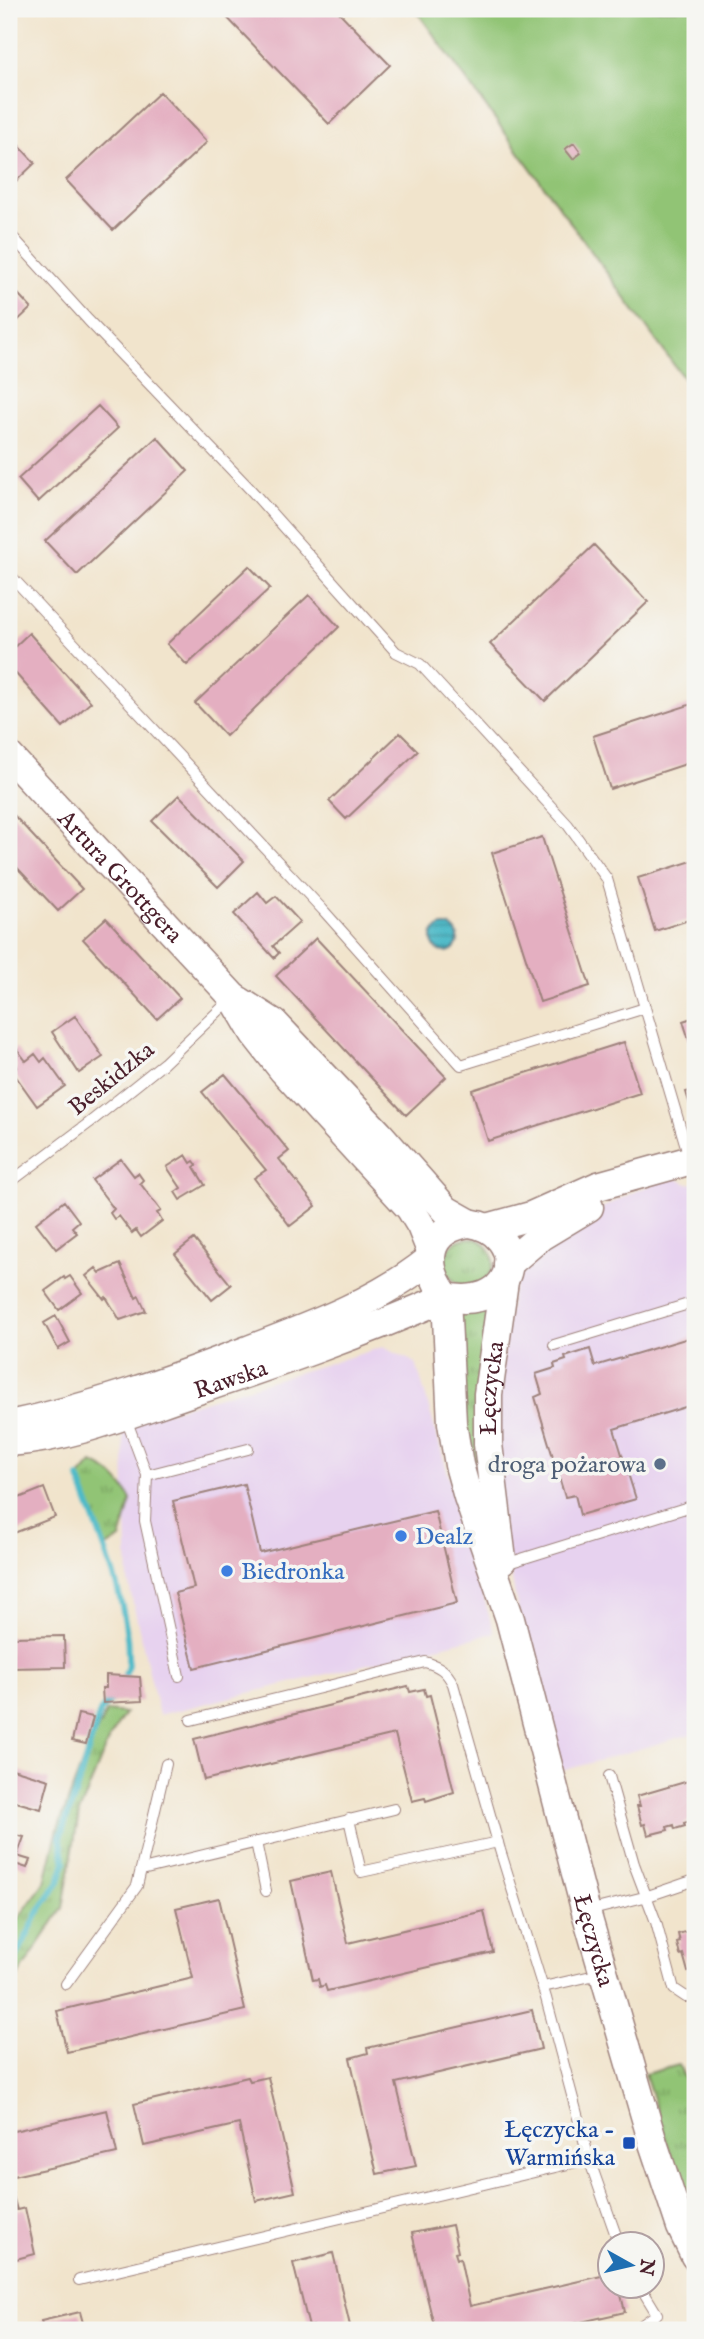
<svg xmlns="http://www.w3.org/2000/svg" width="704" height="2339" font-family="'IM FELL English',serif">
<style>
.built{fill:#e7d2ef}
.grass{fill:url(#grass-tufts);stroke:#6e7250;stroke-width:2}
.garden{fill:#91c475;stroke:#6e7250;stroke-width:2}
.water{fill:url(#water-rules);stroke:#4c6c7a;stroke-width:2}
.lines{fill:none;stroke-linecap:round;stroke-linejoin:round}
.stream{stroke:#4dbac8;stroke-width:6}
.building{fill:#e4afc1}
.lane-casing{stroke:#9e827c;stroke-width:12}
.secondary-casing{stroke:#9e827c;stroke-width:31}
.lane{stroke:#fff;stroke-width:10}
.secondary{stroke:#fff;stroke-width:28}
.service-dot{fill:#5c6f8a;stroke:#f6f6f2;stroke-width:2.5}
.shop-dot{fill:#3f7fe0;stroke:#f6f6f2;stroke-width:2.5}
.transit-dot{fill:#1a4fb4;stroke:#f6f6f2;stroke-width:2.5}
.labels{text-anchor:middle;stroke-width:7;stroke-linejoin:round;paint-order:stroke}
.street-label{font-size:24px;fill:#4a1f2b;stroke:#f6f6f2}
.service-label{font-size:24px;fill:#4e5e75;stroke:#f6f6f2;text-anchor:end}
.shop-label{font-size:24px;fill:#366cbe;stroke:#f6f6f2;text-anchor:start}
.transit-label{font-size:24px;fill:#164399;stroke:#f6f6f2;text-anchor:end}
</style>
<defs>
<pattern id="grass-tufts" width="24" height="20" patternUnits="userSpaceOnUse" patternTransform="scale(1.75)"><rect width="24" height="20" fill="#91c475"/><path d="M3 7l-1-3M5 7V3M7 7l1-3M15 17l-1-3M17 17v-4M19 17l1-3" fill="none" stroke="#789f60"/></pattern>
<pattern id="water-rules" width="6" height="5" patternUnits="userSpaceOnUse" patternTransform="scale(1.75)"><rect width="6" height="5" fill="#4dbac8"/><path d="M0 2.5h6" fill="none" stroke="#4297a3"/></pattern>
</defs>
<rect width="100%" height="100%" fill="#f6f6f2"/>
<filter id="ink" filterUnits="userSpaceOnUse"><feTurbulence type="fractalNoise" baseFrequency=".0143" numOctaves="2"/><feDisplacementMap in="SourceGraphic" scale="14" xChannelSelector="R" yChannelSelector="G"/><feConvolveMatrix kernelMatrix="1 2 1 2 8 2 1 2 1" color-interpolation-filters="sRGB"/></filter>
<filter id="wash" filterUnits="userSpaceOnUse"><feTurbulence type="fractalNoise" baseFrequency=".00686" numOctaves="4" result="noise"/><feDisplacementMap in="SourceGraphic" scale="28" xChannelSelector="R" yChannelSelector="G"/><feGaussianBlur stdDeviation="1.57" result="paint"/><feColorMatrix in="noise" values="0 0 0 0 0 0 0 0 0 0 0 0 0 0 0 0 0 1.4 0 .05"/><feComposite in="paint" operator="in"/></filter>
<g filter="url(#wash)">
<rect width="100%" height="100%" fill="#f1e4cc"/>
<path class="built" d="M675 1178 688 1184 695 1183V1733L562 1771 517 1606 504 1535 493 1439 511 1297 523 1266 584 1217 636 1191 667 1179Z
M383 1347 416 1363 494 1633 159 1715 128 1581 123 1425Z"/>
<path class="grass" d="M445 1262a24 24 0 1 1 48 0a24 24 0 1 1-48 0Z
M490 1304 491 1535 470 1480 455 1307Z
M92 1463C111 1471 122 1481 131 1500L120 1539 104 1548 79 1478Z
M107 1711 125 1713 109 1739 79 1813 63 1908 9 1989V1931L45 1882 58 1828 88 1748Z
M679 2065 695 2103V2230L645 2074Z"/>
<path class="garden" d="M415 9H695V394Z"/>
<path class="water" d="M432 939a13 13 0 1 1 26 0a13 13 0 1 1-26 0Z"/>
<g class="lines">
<path class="stream" d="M79 1478C99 1535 130 1602 128 1663 128 1670 124 1677 122 1684
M9 1972 38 1913 59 1881 65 1862 60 1837 73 1801 100 1712 112 1698"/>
</g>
<g id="blocks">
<path class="building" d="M219 9H336L390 65 329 124Z
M160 92 207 142 113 230 66 180Z
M9 135 35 163 9 188Z
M574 143 581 153 573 159 565 149Z
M9 284 31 308 9 329Z
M98 406 118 428 38 502 18 479Z
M157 437 188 471 77 575 45 541Z
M594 545 648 602 545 701 490 644Z
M249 566 270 588 187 665 167 644Z
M309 595 339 627 226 736 195 703Z
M29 633 91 702 63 727 9 666V652Z
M695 703V761L610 789 593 736Z
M400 733 418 751 346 819 329 801Z
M179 795 244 861 218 887 152 821Z
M9 810 82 889 58 911 9 859Z
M542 837 590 986 540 1002 492 853Z
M695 860V918L655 931 638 878Z
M258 892 267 903 276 896 300 922 273 946 279 953 274 958 234 914Z
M106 918 180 998 157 1019 83 939Z
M316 938 446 1077 406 1115 276 976Z
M75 1016 103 1057 79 1073 52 1032Z
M695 1017V1059L683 1021Z
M624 1042 640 1093 488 1141 472 1090Z
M16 1048 26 1061 35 1054 41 1062 45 1058 65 1086 37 1106 12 1071 17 1067 9 1053Z
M225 1074 289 1151 279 1159 316 1206 290 1226 254 1178 266 1170 202 1092Z
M695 1090V1121L686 1092Z
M186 1155 191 1163 194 1161 197 1165 194 1167 205 1185 180 1200 175 1192 181 1188 167 1167Z
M121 1159 134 1176 138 1173 143 1180 140 1183 161 1211 157 1213 162 1221 141 1237 136 1230 132 1233 119 1216 114 1219 110 1213 114 1209 92 1180Z
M64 1201 79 1221 72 1227 77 1233 56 1249 36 1223Z
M194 1239 231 1285 212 1300 175 1254Z
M120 1264 136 1298 139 1296 146 1311 120 1320 106 1297 104 1299 86 1276 96 1268 100 1273Z
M70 1276 82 1293 59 1310 45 1291 64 1277 65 1279Z
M56 1316 70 1342 58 1349 44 1323Z
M695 1336V1404L614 1429 636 1499 580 1515 575 1495 565 1497 535 1397 542 1394 536 1374 555 1368 554 1364 566 1360 565 1357 590 1349 595 1366Z
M244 1484 260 1553 435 1511 457 1603 194 1668 175 1593 194 1588 173 1501Z
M44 1488 55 1517 9 1535V1502Z
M64 1636 65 1667 9 1668V1637Z
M106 1675 140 1677 142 1701 103 1703 102 1688H106Z
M408 1686 410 1692 424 1689 426 1696 430 1695 454 1792 426 1801 425 1798 412 1801 395 1734 204 1780 194 1739Z
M78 1714 93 1717 86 1744 72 1741Z
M9 1768 49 1780 41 1809 9 1800Z
M695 1779V1820L684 1823 685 1826 675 1829 674 1825 667 1827 668 1830 648 1835 645 1824 642 1825 637 1806H640L637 1796Z
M15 1835 24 1837 17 1856 30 1860 27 1868 9 1862V1854Z
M331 1872 348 1943 484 1911 493 1952 327 1991 325 1985 320 1987 318 1979 313 1980 291 1881Z
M219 1898 245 2010 67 2052 57 2011 193 1978 176 1908Z
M695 1929V1970L688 1972 683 1954 680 1955 677 1943 680 1942 678 1934Z
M532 2010 541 2049 396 2083 416 2166 377 2174 350 2058 368 2053 367 2048Z
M248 2077 250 2081 268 2077 295 2192 256 2201 239 2124 144 2146 134 2104Z
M107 2110 117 2153 9 2177V2132Z
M9 2181 17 2210 25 2208 35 2254 9 2261Z
M452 2225 458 2252 455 2253 457 2259 460 2258 470 2306 610 2274V2286H619L625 2312 546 2330H435L412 2233Z
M333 2253 351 2330H314L313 2326 309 2327 293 2263Z
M80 2312 85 2330H43L41 2321Z"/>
</g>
</g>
<g filter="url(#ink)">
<use href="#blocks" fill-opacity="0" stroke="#9e827c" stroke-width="2"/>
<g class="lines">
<g class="lane-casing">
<path id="lane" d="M9 233 88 320 250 489 396 652 420 664 568 825 607 879 690 1160
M9 574 323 910 461 1065 645 1008
M9 1183 89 1123 164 1063 230 1000
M554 1345 695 1302
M125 1416 147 1475 145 1521 179 1676
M147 1475 248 1449
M505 1564 695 1505
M191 1720 425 1662C439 1666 446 1670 453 1684L500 1850 546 1998 589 2159 619 2244
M609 1776 634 1864 656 1922 674 1989 686 1997 695 1995
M349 1819 361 1872 498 1842
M256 1842 266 1891
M142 1870 394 1809
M588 1911 648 1896 695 1880
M66 1984 137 1886 166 1764
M543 1987 600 1974
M79 2280 589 2159
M639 2327 657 2314 640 2286"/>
</g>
<g class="secondary-casing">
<g id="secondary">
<path id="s1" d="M9 756 233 997 254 1033 283 1070 410 1208 421 1226 431 1251"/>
<path d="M236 999 274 1023 379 1134 446 1210 469 1223"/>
<path d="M469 1223C528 1231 522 1312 446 1297 422 1265 425 1230 469 1223Z"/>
<path d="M487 1228 531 1216 598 1186 695 1159"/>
<path d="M508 1264 541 1236 589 1207"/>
<path id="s2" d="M446 1297 452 1423 459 1465 468 1497 510 1619 586 1912 653 2143 681 2227 695 2256"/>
<path d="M9 1425C91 1408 170 1380 248 1350 311 1326 377 1302 429 1260"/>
<path id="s3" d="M9 1442C71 1438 130 1413 189 1393 275 1364 362 1334 446 1297"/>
<path id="s4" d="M502 1560 488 1444V1394L504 1281"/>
</g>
</g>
<use href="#lane" class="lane"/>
<use href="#secondary" class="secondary"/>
</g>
</g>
<circle class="service-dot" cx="660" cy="1464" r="7"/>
<g class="shop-dot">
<circle cx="401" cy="1536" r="7"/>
<circle cx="227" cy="1571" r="7"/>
</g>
<rect class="transit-dot" x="622" y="2136" width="14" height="14" rx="3.5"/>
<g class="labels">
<g class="street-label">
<text dy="8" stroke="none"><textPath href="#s1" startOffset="164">Artura Grottgera</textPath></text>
<text transform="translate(111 1078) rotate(-39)" y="8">Beskidzka</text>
<text dy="8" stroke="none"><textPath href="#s3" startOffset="231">Rawska</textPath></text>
<text dy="8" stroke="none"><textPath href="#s4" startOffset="173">Łęczycka</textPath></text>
<text dy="8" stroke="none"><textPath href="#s2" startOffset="663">Łęczycka</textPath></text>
</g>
<g class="service-label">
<text x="646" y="1472">droga pożarowa</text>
</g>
<g class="shop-label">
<text x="415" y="1544">Dealz</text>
<text x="241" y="1579">Biedronka</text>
</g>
<g class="transit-label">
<text x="615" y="2137">Łęczycka -<tspan x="615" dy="28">Warmińska</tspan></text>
</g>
</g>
<rect width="704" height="2339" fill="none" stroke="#f6f6f2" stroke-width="35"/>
<g transform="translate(631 2265) rotate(98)"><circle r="33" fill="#f6f6f2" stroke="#b1a0a2" stroke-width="2"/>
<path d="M0-5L12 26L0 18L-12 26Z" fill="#1f6fb2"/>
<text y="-10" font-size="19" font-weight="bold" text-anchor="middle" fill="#4a1f2b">N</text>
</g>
</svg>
